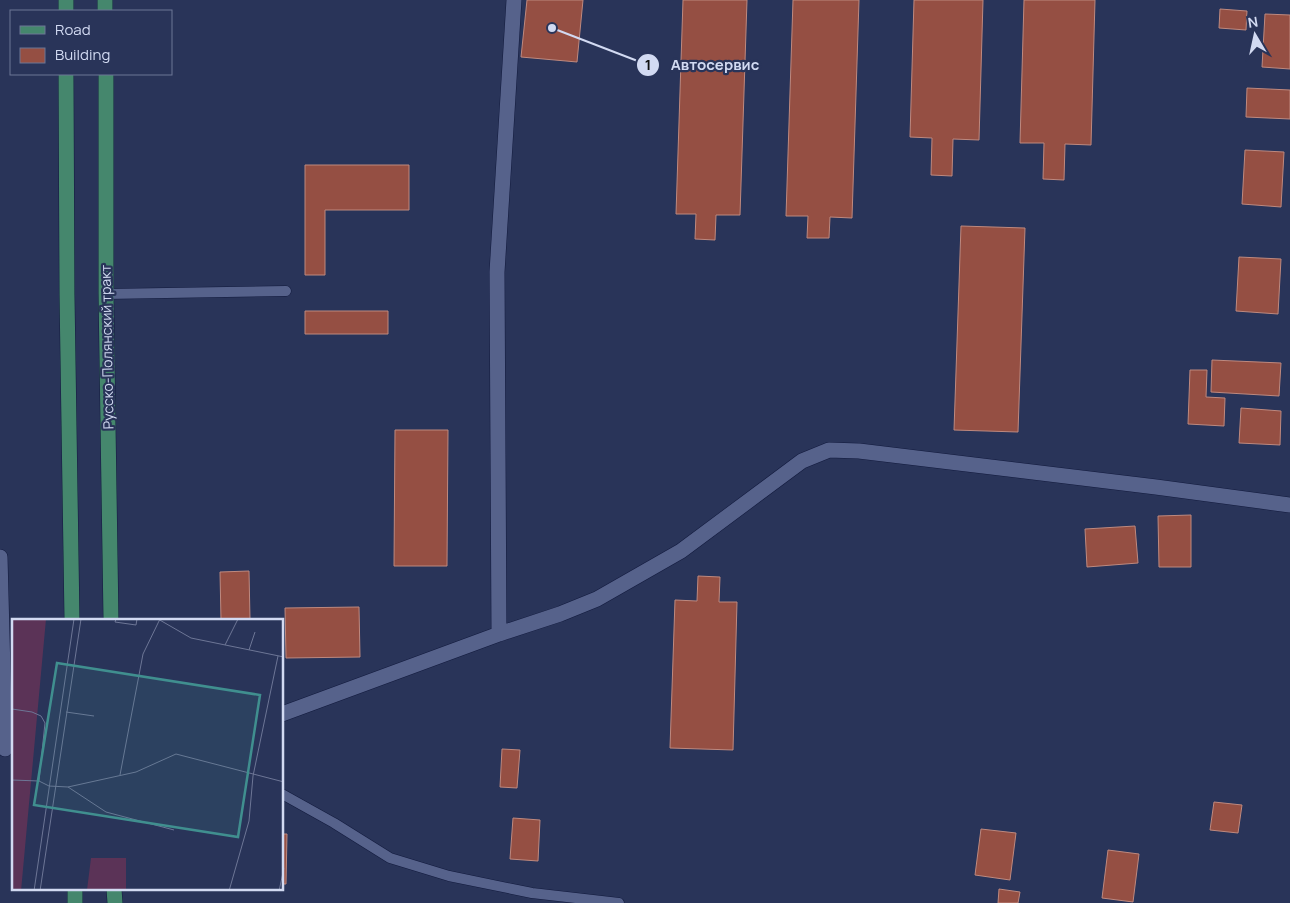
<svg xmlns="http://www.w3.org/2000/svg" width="1290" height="903" font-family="Manrope,sans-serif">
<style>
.building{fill:#954f43;stroke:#be897f}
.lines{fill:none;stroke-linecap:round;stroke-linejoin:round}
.service-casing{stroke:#121a3d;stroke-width:11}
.minor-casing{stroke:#121a3d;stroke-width:16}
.primary-casing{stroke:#121a3d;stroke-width:16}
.service{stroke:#56628b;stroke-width:10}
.minor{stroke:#56628b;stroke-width:15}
.primary{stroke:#45876d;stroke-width:15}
.labels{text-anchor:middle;stroke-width:4.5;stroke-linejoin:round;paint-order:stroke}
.street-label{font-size:14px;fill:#d2daf2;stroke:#293459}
.inset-road{fill:none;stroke:#6d7696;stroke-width:1}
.view{fill:#408f8f;fill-opacity:0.15;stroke:#408f8f;stroke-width:2.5}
.inset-edge{fill:none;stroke:#d2daf2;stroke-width:2.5}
.leader{fill:none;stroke:#d2daf2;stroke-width:2}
.callout-dot{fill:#d2daf2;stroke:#293459;stroke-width:2}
.mark-label{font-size:15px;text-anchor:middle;font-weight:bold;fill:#111}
.callout-label{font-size:15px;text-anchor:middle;font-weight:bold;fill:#d2daf2;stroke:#293459;stroke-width:4.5;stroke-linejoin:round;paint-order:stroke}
</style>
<rect width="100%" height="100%" fill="#293459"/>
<path class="building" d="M527 0H583L577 62 521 57Z
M683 0H747L740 215H716L715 240 695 239 696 214H676Z
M793 0H859L852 218 830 217 829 238H807L808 216H786Z
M914 0H983L979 140 953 139 952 176 931 175 932 138 910 137Z
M1024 0H1095L1091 145 1065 144 1064 180 1043 179 1044 143H1020Z
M1220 9 1247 11 1246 30 1219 28Z
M1265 14 1290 15V69L1262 67Z
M1247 88 1290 90V119L1246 117Z
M1245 150 1284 152 1281 207 1242 204Z
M305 165H409V210H325V275H305Z
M961 226 1025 228 1018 432 954 430Z
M1239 257 1281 259 1278 314 1236 311Z
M305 311H388V334H305Z
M1212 360 1281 363 1279 396 1211 392Z
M1190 370H1207L1206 397 1225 398 1224 426 1188 424Z
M1241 408 1281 411 1280 445 1239 443Z
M395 430H448L447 566H394Z
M1191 515V567H1159L1158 516Z
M1135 526 1138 563 1087 567 1085 529Z
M249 571 250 620H221L220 572Z
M698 576 720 577 719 602H737L733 750 670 748 675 600 697 601Z
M359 607 360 657 286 658 285 608Z
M502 749 520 750 517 788 500 787Z
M1214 802 1242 805 1238 833 1210 830Z
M513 818 540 820 538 861 510 859Z
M981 829 1016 833 1010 880 975 875Z
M282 834H287L286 884H282Z
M1108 850 1139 854 1133 902 1102 898Z
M999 889 1020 892 1018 903H998Z"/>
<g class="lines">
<g class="service-casing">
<path id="service" d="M106 294 286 291
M282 794 334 823 390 858 449 876 532 893 619 903"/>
</g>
<g class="minor-casing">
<path id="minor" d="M0 557 5 749
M499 634 497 272 514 0
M282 714 499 634 560 614 597 599 681 551 802 461 829 450 859 451 1156 487 1290 505"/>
</g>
<g class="primary-casing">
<path id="primary" d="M66 0V11
M105 0V11
M66 74 67 295 72 620
M106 74V294L111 620
M75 889V903
M114 889 115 903"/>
</g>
<use href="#service" class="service"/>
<use href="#minor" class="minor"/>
<use href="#primary" class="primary"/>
</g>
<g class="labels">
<g class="street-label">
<text transform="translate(107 347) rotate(-91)" y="5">Русско-Полянский тракт</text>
</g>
</g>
<g transform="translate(12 619)">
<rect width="271" height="271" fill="#293459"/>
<path d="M0 0H34L9 272 0 271ZM79 239H114V271H75Z" fill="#5b3357"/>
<path class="inset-road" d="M104 0 103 3 124 6 125 0M146 0 179 19 272 38M213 26 226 0M237 31 243 13M0 90 20 93 29 97 33 104 27 162M54 93 82 97M108 156 131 35 148 0M0 161 27 162M27 162 37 167 56 168 124 153 164 135 272 163M56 168 94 193 162 211M22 272 62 0M28 272 69 0M217 272 237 202 241 157 266 37M267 272 272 249"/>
<path class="view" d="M45 44 248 76 226 218 22 186Z"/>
<rect width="271" height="271" class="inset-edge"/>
</g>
<path class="leader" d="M552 28L648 65"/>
<g class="callout-dot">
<circle cx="552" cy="28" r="5"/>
<circle cx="648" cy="65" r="12"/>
</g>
<g class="mark-label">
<text x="648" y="70">1</text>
</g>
<g class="callout-label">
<text x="715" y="70">Автосервис</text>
</g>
<rect x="10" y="10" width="162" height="65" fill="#293459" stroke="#6d7696"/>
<rect x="20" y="26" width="25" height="8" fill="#45876d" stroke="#6d7696"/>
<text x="55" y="35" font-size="15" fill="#d2daf2">Road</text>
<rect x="20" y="48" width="25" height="15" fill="#954f43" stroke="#6d7696"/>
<text x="55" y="60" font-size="15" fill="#d2daf2">Building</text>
<g transform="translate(1255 35) rotate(351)" stroke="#293459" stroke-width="4" paint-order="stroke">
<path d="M0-4L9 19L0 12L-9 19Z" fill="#d2daf2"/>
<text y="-8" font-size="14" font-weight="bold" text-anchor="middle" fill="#d2daf2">N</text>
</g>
</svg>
